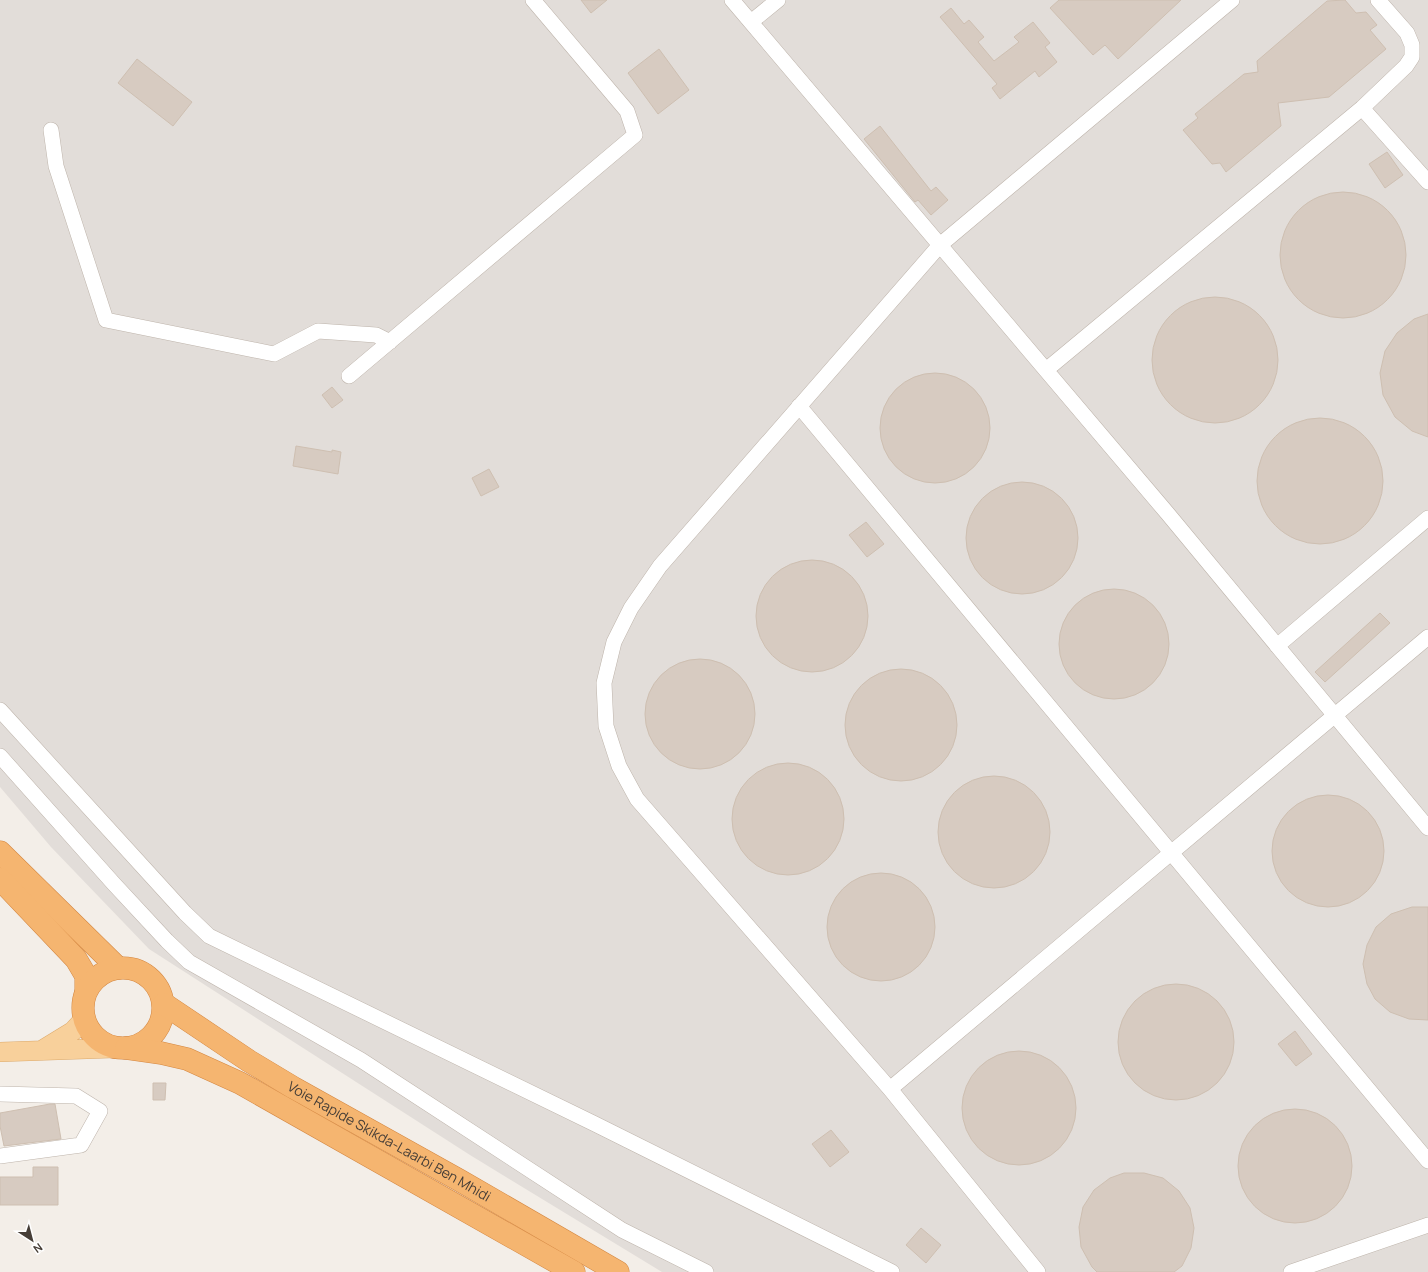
<svg xmlns="http://www.w3.org/2000/svg" width="1428" height="1272" font-family="Manrope,sans-serif">
<style>
.industrial{fill:#e2ddd9}
.building{fill:#d7cbc1;stroke:#cebfb1}
.lines{fill:none;stroke-linecap:round;stroke-linejoin:round}
.minor-casing{stroke:#beb4ab;stroke-width:16}
.major-casing{stroke:#dcaa6c;stroke-width:20}
.highway-casing{stroke:#d48741;stroke-width:23}
.minor{stroke:#fff;stroke-width:15}
.major{stroke:#f8d09b;stroke-width:19}
.highway{stroke:#f5b570;stroke-width:22}
.labels{text-anchor:middle;stroke-width:3;stroke-linejoin:round;paint-order:stroke}
.street-label{font-size:14px;fill:#463e37;stroke:#fff}
</style>
<rect width="100%" height="100%" fill="#f3eee8"/>
<path class="industrial" d="M0 0H1428V1272H662L470 1155 149 949 51 847 0 787Z"/>
<path class="building" d="M581 0H607L591 13Z
M1059 0H1181L1118 59 1105 45 1093 55 1050 8Z
M1345 0 1356 13 1366 12 1377 25 1370 30 1386 49 1329 97 1278 103 1281 126 1226 172 1220 163 1212 164 1183 130 1198 118 1195 114 1244 74 1258 72 1257 61 1327 1Z
M951 8 964 24 969 20 984 37 978 42 994 61 1019 42 1014 37 1033 22 1050 43 1045 47 1057 62 1039 77 1035 71 1000 99 992 88 997 84 940 17Z
M659 49 689 90 658 114 628 73Z
M137 59 192 102 173 126 118 83Z
M880 126 931 191 936 187 948 200 931 215 918 200 915 202 864 139Z
M1387 152 1403 175 1385 188 1369 164Z
M1280 255a63 63 0 1 1 126 0a63 63 0 1 1-126 0Z
M1152 360a63 63 0 1 1 126 0a63 63 0 1 1-126 0Z
M1428 314V437L1412 431 1395 417 1383 395 1380 373 1385 351 1397 333 1414 319Z
M880 428a55 55 0 1 1 110 0a55 55 0 1 1-110 0Z
M332 387 343 400 332 408 322 395Z
M1257 481a63 63 0 1 1 126 0a63 63 0 1 1-126 0Z
M296 446 332 452V450L341 452 338 474 293 466Z
M489 469 499 487 481 496 472 478Z
M966 538a56 56 0 1 1 112 0a56 56 0 1 1-112 0Z
M866 522 884 544 867 557 849 535Z
M756 616a56 56 0 1 1 112 0a56 56 0 1 1-112 0Z
M1059 644a55 55 0 1 1 110 0a55 55 0 1 1-110 0Z
M1380 613 1390 623 1325 682 1315 672Z
M645 714a55 55 0 1 1 110 0a55 55 0 1 1-110 0Z
M845 725a56 56 0 1 1 112 0a56 56 0 1 1-112 0Z
M732 819a56 56 0 1 1 112 0a56 56 0 1 1-112 0Z
M938 832a56 56 0 1 1 112 0a56 56 0 1 1-112 0Z
M1272 851a56 56 0 1 1 112 0a56 56 0 1 1-112 0Z
M827 927a54 54 0 1 1 108 0a54 54 0 1 1-108 0Z
M1412 907H1428V1020L1409 1019 1390 1012 1375 999 1367 984 1363 964 1367 945 1376 927 1391 914Z
M1118 1042a58 58 0 1 1 116 0a58 58 0 1 1-116 0Z
M1295 1031 1312 1054 1296 1066 1278 1044Z
M962 1108a57 57 0 1 1 114 0a57 57 0 1 1-114 0Z
M153 1083H166L165 1100H153Z
M50 1104H55L61 1139 4 1146 0 1126V1113Z
M1238 1166a57 57 0 1 1 114 0a57 57 0 1 1-114 0Z
M831 1130 849 1152 830 1167 812 1144Z
M33 1167H58V1205H0V1177H33Z
M1124 1173H1144L1163 1178 1179 1191 1190 1208 1194 1228 1191 1248 1182 1266 1174 1272H1097L1092 1267 1081 1247 1079 1227 1083 1207 1094 1190 1110 1178Z
M921 1228 941 1245 926 1263 906 1245Z"/>
<g class="lines">
<g class="minor-casing">
<path id="minor" d="M732 0 1168 514 1428 828
M751 22 778 0
M1362 108 1428 182
M51 130 56 166 106 320 274 354 318 331 376 335 390 342
M1046 370 1362 108 1406 66 1412 57V45L1407 33 1378 0
M349 376 635 135 627 111 533 0
M799 406 1428 1161
M1277 646 1428 518
M0 710 185 913 209 936 593 1123 892 1272
M0 756 114 884 167 941 189 962 361 1060 622 1230 706 1272
M890 1089 1428 637
M0 1094 76 1096 100 1111 81 1145 0 1156
M1038 1272 890 1089 637 799 619 766 606 726 604 683 614 642 631 608 660 566 940 245 1232 0
M1291 1272 1428 1225"/>
</g>
<g class="major-casing">
<path id="major" d="M42 1050 73 1031 84 1019
M0 1052 115 1048"/>
</g>
<g class="highway-casing">
<g id="highway">
<path d="M0 852 118 968"/>
<path d="M0 879 76 959 86 976V991"/>
<circle cx="123" cy="1008" r="40"/>
<path id="s1" d="M164 1004 249 1061 294 1088 459 1180 618 1272"/>
<path d="M126 1048 161 1053 187 1059 240 1083 574 1272"/>
</g>
</g>
<use href="#minor" class="minor"/>
<use href="#major" class="major"/>
<use href="#highway" class="highway"/>
</g>
<g class="labels">
<g class="street-label">
<text dy="5" stroke="none"><textPath href="#s1" startOffset="264">Voie Rapide Skikda-Laarbi Ben Mhidi</textPath></text>
</g>
</g>
<g transform="translate(32 1240) rotate(144)" stroke="#ffffff" stroke-width="3" paint-order="stroke">
<path d="M0-3L7 15L0 10L-7 15Z" fill="#463e37"/>
<text y="-6" font-size="11" font-weight="bold" text-anchor="middle" fill="#463e37">N</text>
</g>
</svg>
